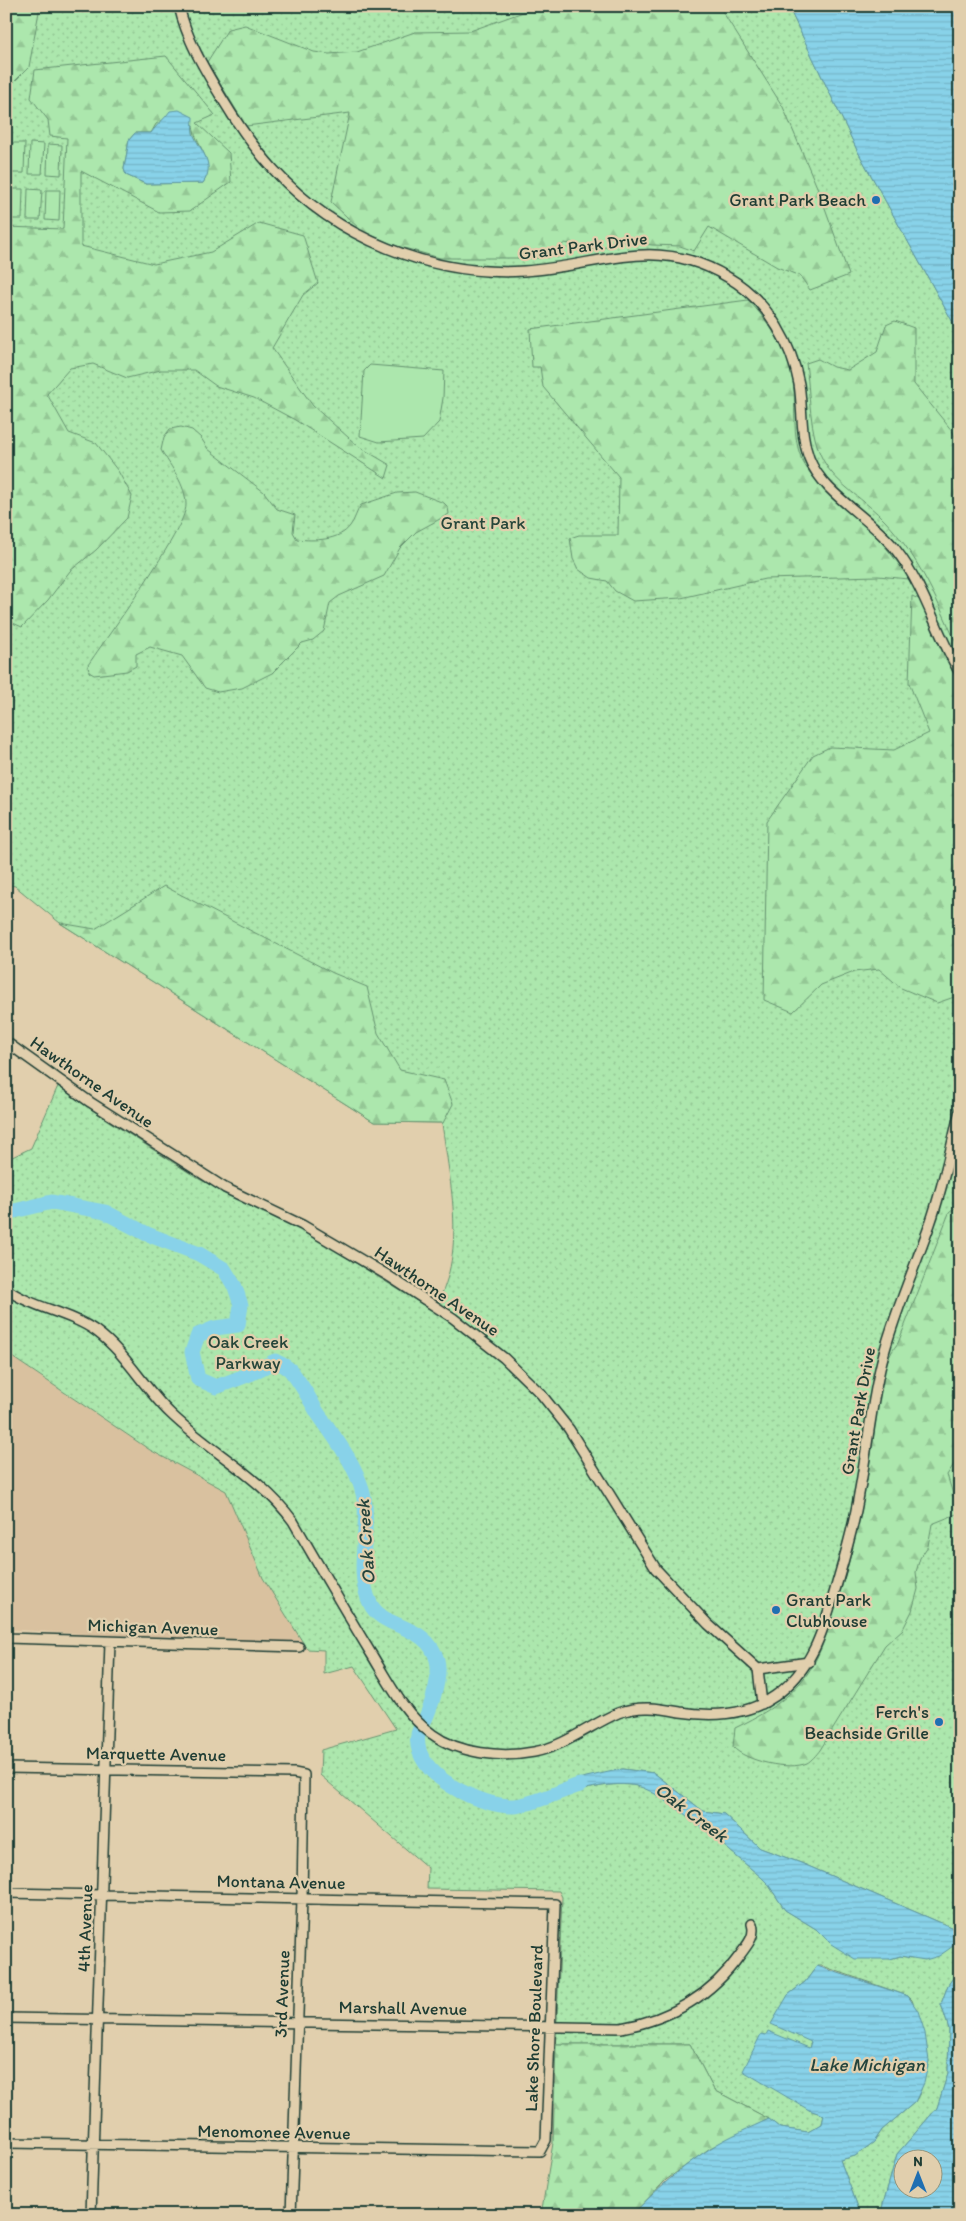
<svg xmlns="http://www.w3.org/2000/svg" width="966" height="2221" font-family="Itim,sans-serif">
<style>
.built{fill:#d9c19f}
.green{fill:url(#green-dots);stroke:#669270}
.forest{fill:url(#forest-firs);stroke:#669270;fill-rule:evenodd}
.pitch{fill:#ace7ad;stroke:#669270}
.water{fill:url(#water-rules);stroke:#5e96a1;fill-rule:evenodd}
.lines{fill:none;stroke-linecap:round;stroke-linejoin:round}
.river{stroke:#88d2e9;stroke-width:15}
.minor-casing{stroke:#1f3d34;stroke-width:12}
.minor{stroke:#e1cfad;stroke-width:9}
.poi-dot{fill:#1f6fb2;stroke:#e1cfad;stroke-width:2}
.labels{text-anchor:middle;stroke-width:4.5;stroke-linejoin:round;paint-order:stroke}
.poi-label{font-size:18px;fill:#1f3d34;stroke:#e1cfad;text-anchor:end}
.street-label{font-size:18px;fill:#1f3d34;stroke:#e1cfad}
.park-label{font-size:18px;fill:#26463a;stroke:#e1cfad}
.water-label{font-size:19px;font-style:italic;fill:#24443d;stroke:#e1cfad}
</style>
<defs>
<pattern id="green-dots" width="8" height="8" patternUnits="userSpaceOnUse" patternTransform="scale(1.25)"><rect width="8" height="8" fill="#ace7ad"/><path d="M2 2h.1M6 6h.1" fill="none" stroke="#94c795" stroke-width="1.8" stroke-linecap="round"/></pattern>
<pattern id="forest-firs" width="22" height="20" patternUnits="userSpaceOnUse" patternTransform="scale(1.25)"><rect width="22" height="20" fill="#ace7ad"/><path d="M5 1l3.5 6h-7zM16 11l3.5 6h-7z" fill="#94c795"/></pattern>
<pattern id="water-rules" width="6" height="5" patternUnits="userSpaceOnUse" patternTransform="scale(1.25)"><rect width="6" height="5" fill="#88d2e9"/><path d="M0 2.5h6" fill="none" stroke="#75b5c8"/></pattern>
</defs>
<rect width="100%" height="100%" fill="#e1cfad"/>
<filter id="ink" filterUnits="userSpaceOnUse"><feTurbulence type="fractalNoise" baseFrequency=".02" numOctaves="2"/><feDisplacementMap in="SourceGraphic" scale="10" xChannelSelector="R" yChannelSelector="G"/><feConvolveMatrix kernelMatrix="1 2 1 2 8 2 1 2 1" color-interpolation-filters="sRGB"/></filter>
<g filter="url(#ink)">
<path class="built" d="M6 1353 150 1450 226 1491 263 1578 307 1649 6 1629Z"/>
<path class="green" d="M6 6H788L857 150 960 335V1931L801 1863 760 1848 724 1814 703 1811 654 1773 622 1769 562 1796C586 1789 612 1781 638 1786 666 1792 735 1856 761 1877L768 1884 785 1910 816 1929 831 1944 890 1959 900 1956 912 1958 954 1936 960 1938V1968L948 1985 941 2004 949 2029 948 2073 937 2108 897 2154 882 2208 884 2215H861L840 2160 855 2156 874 2142 882 2130 915 2102 920 2093 929 2061 912 2000 908 1996 822 1966H817L805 1982 788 1995 811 2042 809 2048V2110L824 2115 822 2124 808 2132 780 2128 769 2119 714 2090 690 2044H556L562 1897 559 1891 427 1889 428 1868 320 1775 321 1750 396 1729 354 1666 324 1674V1650L307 1649 263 1578 226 1491 150 1450 6 1353V1160L31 1148 58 1086 107 1120 199 1179 309 1234 433 1311C468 1254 450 1185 442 1123L374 1122 60 923 15 886 6 884Z"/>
<path class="forest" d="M6 6H40L29 67 6 90Z
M540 6H719L783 107 820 194 849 275 810 290 800 276 777 267 709 227 694 251 680 246 652 245 626 241 596 250 565 243 541 258H440L397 246 362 231 331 202 350 113 246 126 207 62 228 29 245 25 314 52 329 54 357 52 415 32 470 31Z
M166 56 215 115 197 123 229 153 231 182 190 211 159 212 81 171V246L154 264 211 252 259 223 303 235 318 283 303 295 272 348 313 406 358 446 390 465 386 478 295 420 254 398 216 386 194 370H161L127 378 93 364 70 368 47 394 69 433 96 443 118 471 132 496 127 518 96 550 70 571 48 600 22 627 6 620V227L63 229 67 138 50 136 48 120 31 98 35 70ZM165 119 193 126C195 145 217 162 203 183L146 184 126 175 124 169 129 140 135 133H151L156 124Z
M748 300C770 323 788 350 793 382 797 409 790 442 806 467 820 489 841 504 860 521 879 538 895 557 909 579L878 576 765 579 681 598 633 601 615 591 607 581 591 578 578 569 573 559 570 538 579 535H618L619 477 543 387 540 367H532L530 329Z
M895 321 914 328V384L953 432 960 449V652C939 605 921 559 885 521 866 500 836 485 823 460 809 434 810 392 806 363L818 359 833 367 848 370 877 352 886 325Z
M181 427 192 430 201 438 208 449 264 492 277 509 295 515 293 532 297 539C314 541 339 541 350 526 355 520 356 512 361 505L397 493 415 492 444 503 448 507 449 514 416 532 400 548 384 576 339 596 330 603 324 631 313 640 302 643 272 673 242 688 218 692 205 688 182 656 150 647 136 654V666L127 671 94 675 89 672 88 665C106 638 186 530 186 505 186 485 171 467 161 450L164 437 170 429Z
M912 596 921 600 945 657 960 678V995L937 1003 901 988 879 969 854 972 821 985 793 1012 764 1000 767 821 813 755 830 747 894 750 929 733 909 683Z
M164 886 333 973 367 987 378 1033 400 1070 444 1080 453 1104 443 1123 374 1122 60 923 95 929Z
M960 1204V1455L947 1475 959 1513 932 1524 928 1546 920 1558 916 1572 918 1589 912 1611 903 1629 885 1645 820 1750C817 1754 811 1761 807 1763 789 1771 745 1761 733 1747L735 1728C758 1717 783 1703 800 1683 818 1663 826 1637 834 1611 853 1555 865 1499 873 1441 877 1410 878 1367 898 1343L949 1213Z
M556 2044H690L714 2090 769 2119 710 2148 666 2180 632 2215H541L553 2143Z"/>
<path class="pitch" d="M11 143H25L24 173H10Z
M30 143 44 144 42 174H29Z
M48 144 62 145 61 175 47 174Z
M9 189H23L22 219H8Z
M28 189 42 190 40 220H27Z
M46 190H60L59 221 45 220Z
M370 365 444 371 443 398 439 422 423 439 379 442 360 436 364 371Z"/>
<path class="water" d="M788 6H960V335L857 150Z
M179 110 193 117C193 122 192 128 193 133 199 150 217 163 203 183L146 184 126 175 124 169 129 140 135 133H151C157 124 164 120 170 111Z
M622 1769 654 1773 703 1811 724 1814 760 1848 801 1863 960 1931V1938L954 1937 956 1944 939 1956 925 1960 900 1956 890 1959H855L831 1944 816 1929 785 1910 768 1884 761 1877C735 1856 665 1792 637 1786 612 1781 585 1789 561 1796V1789L573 1780Z
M817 1966 908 1996 918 2011 925 2033 929 2061 924 2083 915 2102 882 2130 874 2142 855 2156 840 2160 861 2215H632C656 2190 681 2167 711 2148 729 2136 750 2128 769 2119L780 2128 808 2132 822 2124 824 2115 809 2110 743 2071 761 2034 766 2035 768 2031 809 2048 811 2042 771 2024 788 1995 805 1982Z
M960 1968V2215H884L882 2208 897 2154 937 2108 948 2073 949 2029 941 2004 948 1985ZM934 2158V2188H904V2158Z"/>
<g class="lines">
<path class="river" d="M6 1213 52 1202 105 1212 147 1234 199 1254 224 1269 235 1287 241 1305 238 1325 215 1328 198 1335 192 1352 198 1379 216 1387 250 1374 275 1361C280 1364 287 1366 291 1371 301 1383 309 1398 317 1412 336 1440 362 1471 365 1505 368 1537 356 1573 370 1603 382 1630 427 1623 437 1660 441 1675 433 1701 427 1715 425 1721 419 1728 418 1735 411 1775 483 1808 515 1806 538 1803 559 1791 580 1785"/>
<g class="minor-casing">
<path id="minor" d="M179 6C187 41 205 70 223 100 238 125 255 149 274 170 336 238 432 277 524 271 604 266 661 231 737 283 769 305 792 345 799 384 803 409 800 434 809 458 823 495 872 518 896 550 925 587 936 633 960 673
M6 1042 90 1102 225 1188 302 1225 387 1275 453 1318 504 1358 541 1394 569 1429 656 1569 708 1624 758 1669 762 1704
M6 1289C33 1308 69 1312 96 1331 126 1353 144 1388 170 1413 210 1452 260 1476 293 1521 319 1566 345 1611 372 1655 389 1683 405 1715 432 1734 459 1754 502 1758 534 1752 565 1746 590 1725 618 1713 639 1705 659 1708 680 1712 713 1717 747 1716 775 1696 812 1670 823 1631 835 1590 844 1559 854 1527 859 1494 868 1447 871 1399 884 1353 896 1309 915 1267 930 1224 943 1187 951 1148 960 1110
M6 1638 299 1647
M758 1669 809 1662
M6 1768 294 1773 304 1775 302 1899 291 2215
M6 1893 555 1904 546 2140 540 2151 6 2143
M6 2018 621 2028C671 2019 711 1996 740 1955 747 1945 756 1936 752 1924
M91 2215 110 1642"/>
</g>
<use href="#minor" class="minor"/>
</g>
</g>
<g class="poi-dot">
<circle cx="876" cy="200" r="5"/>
<circle cx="776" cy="1610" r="5"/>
<circle cx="939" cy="1722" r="5"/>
</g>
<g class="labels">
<g class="poi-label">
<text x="866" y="206">Grant Park Beach</text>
<text x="786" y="1606" text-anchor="start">Grant Park<tspan x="786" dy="21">Clubhouse</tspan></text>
<text x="929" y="1718">Ferch's<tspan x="929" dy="21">Beachside Grille</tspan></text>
</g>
<g class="street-label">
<text transform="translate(583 246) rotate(-7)" y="6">Grant Park Drive</text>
<text transform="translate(92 1082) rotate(35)" y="6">Hawthorne Avenue</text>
<text transform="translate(437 1291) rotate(34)" y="6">Hawthorne Avenue</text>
<text transform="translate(858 1411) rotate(-80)" y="6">Grant Park Drive</text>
<text transform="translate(153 1627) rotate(2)" y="6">Michigan Avenue</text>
<text transform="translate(156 1754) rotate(1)" y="6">Marquette Avenue</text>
<text transform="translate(281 1882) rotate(1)" y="6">Montana Avenue</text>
<text transform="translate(85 1928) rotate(-88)" y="6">4th Avenue</text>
<text transform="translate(282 1994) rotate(-88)" y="6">3rd Avenue</text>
<text transform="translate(403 2008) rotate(1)" y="6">Marshall Avenue</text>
<text transform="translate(534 2028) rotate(-88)" y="6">Lake Shore Boulevard</text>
<text transform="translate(274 2132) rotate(1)" y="6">Menomonee Avenue</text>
</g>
<g class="park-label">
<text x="483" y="529">Grant Park</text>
<text x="248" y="1348">Oak Creek<tspan x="248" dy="21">Parkway</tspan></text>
</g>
<g class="water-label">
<text transform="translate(365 1542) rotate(-94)" y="7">Oak Creek</text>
<text transform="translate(692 1812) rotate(37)" y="7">Oak Creek</text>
<text x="867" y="2071">Lake Michigan</text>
</g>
</g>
<rect width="966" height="2221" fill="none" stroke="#e1cfad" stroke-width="25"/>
<rect x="12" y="12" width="941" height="2196" fill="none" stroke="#1f3d34" stroke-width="2" filter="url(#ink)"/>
<g transform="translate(918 2174)"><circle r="24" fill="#e1cfad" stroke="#93957d"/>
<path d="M0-4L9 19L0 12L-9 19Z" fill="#1f6fb2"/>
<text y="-8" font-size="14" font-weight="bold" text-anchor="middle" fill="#1f3d34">N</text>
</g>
</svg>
